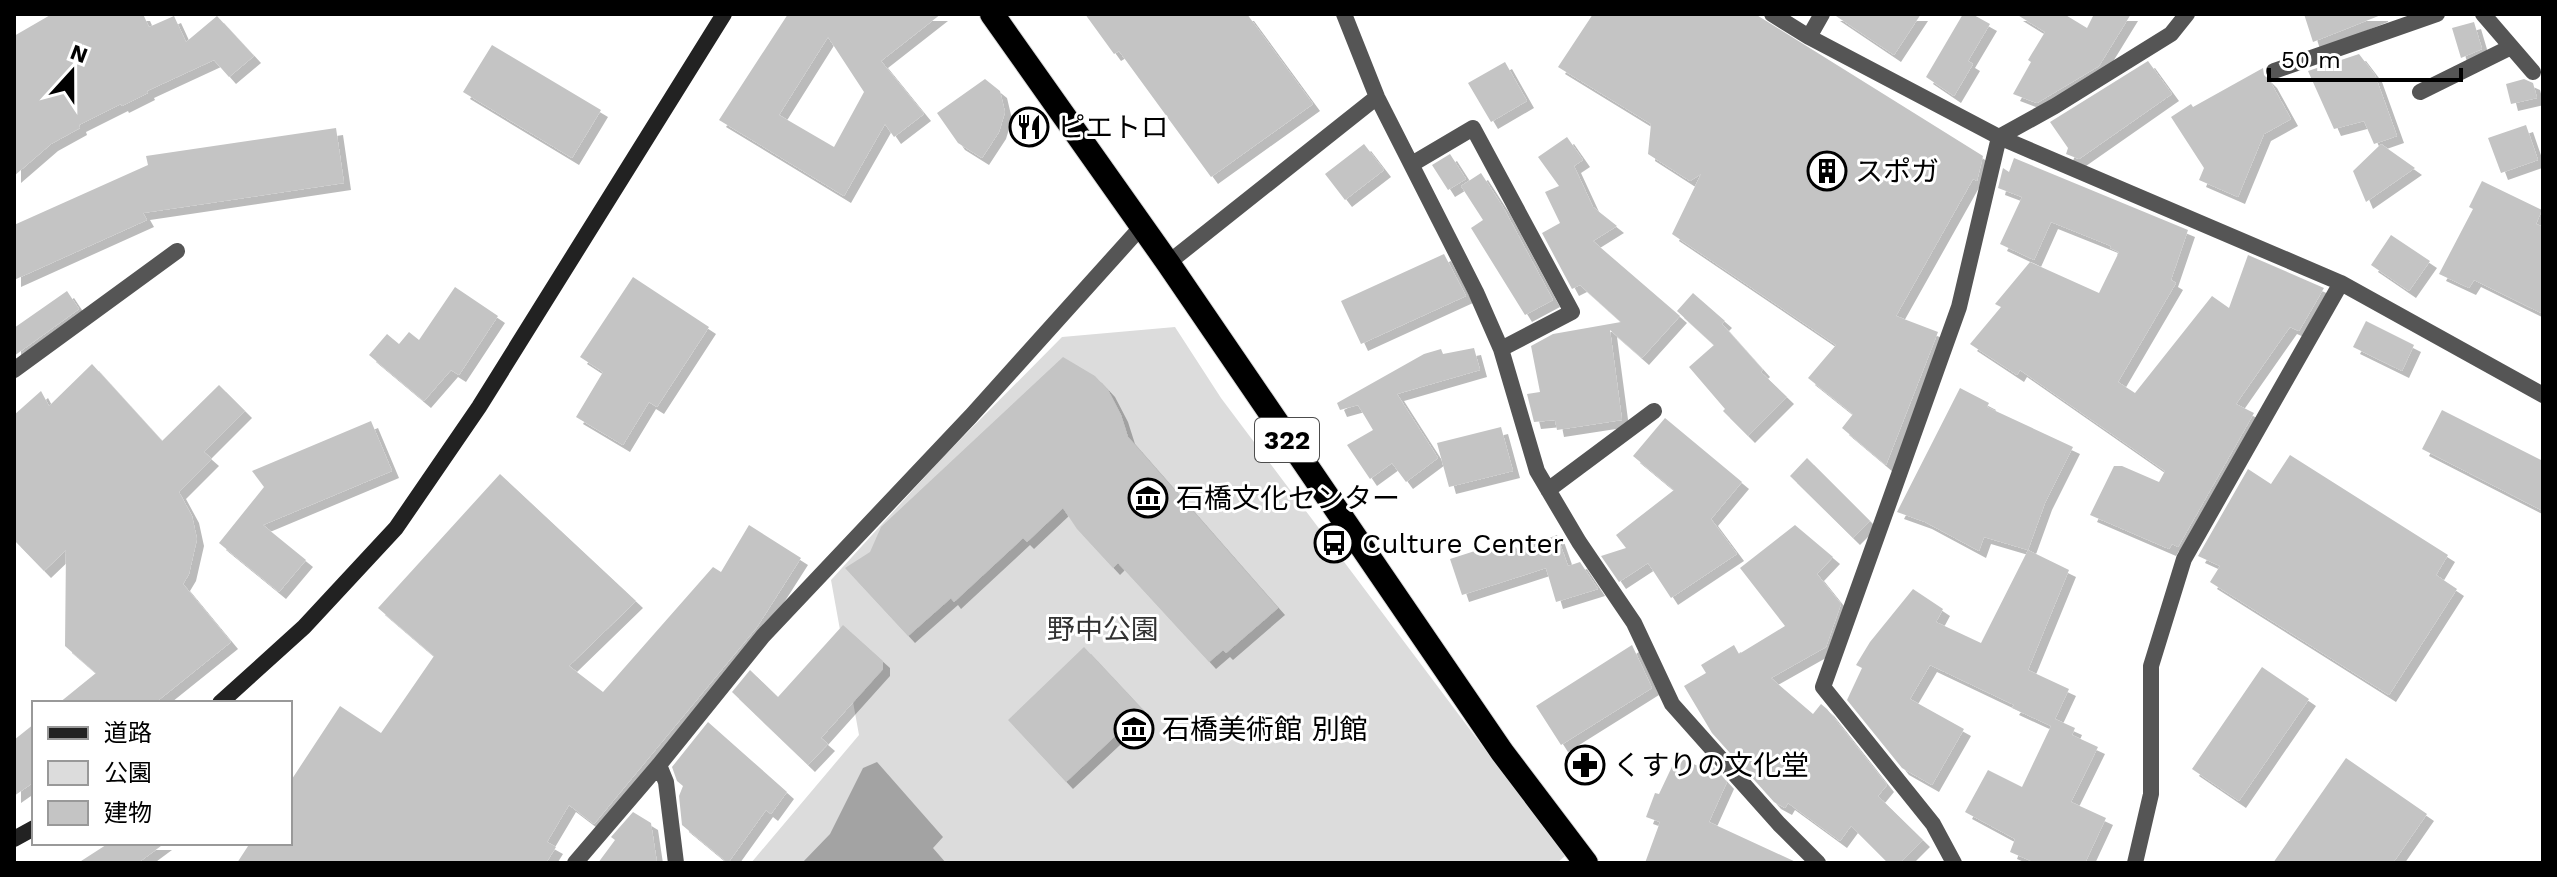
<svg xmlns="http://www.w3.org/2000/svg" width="2557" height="877" font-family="'Work Sans','Noto Sans JP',sans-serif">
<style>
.green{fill:#dcdcdc}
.water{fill:#a3a3a3}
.building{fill:#c4c4c4;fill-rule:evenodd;filter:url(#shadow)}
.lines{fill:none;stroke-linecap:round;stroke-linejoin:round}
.highway-casing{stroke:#dbdbdb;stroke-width:26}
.street{stroke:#555;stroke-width:16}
.secondary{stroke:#222;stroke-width:16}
.highway{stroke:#000;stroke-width:24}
.labels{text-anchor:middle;stroke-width:6;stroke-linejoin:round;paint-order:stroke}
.shield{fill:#fff;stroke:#4c4c4c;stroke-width:2}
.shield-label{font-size:26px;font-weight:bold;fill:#000}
.poi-label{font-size:28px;fill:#000;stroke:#fff;text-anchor:start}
.park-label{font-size:28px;fill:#333;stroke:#fff}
</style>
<defs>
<filter id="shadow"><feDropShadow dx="7" dy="7" stdDeviation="0" flood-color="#0004"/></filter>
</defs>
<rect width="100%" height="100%" fill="#fff"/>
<path class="green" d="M1175 327 1221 398 1565 856 1557 863H751L859 735 831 580 943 457 1062 337Z"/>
<path class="water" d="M877 762 943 837 933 848 946 863H802L830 834 863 768Z"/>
<path class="building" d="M52 14H143L149 27 174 16 186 42 217 16 254 56 229 77 214 60 147 91 148 93 122 106 121 104 79 125 80 128 51 144 14 176V36Z
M788 14H941L881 61 924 114 894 137 885 124 844 196 719 120ZM828 37 864 92 834 147 779 115Z
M1085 14H1247L1313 104 1211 177 1119 51 1114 54Z
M1593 14H1755L1983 156 1977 181 1973 179 1896 316 1938 332 1886 465 1842 428 1853 414 1808 378 1836 345 1672 234 1701 174 1690 181 1648 154 1651 124 1558 67Z
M1833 14H1921L1894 55Z
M1963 14H1972L1990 24 1968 61 1973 64 1954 96 1926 77Z
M2016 14H2064L2087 28 2094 14H2131L2099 66 2037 103 2013 94 2031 62 2028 60 2045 32Z
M2304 14H2381V15L2313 42Z
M2474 22 2482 49 2461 58 2452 28Z
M492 45 601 110 572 158 463 92Z
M2359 54 2375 75 2397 136 2374 144 2364 121 2334 129 2308 71Z
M2148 61 2172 94 2079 159 2066 154 2068 148 2050 122Z
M1505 62 1527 101 1491 122 1468 83Z
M2263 68 2264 75 2270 81 2291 119 2264 134 2238 197 2199 180 2204 168 2171 117 2191 104 2193 107Z
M985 79 1000 91 1005 112 999 132 982 158 958 143 937 113Z
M2524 79 2533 83 2537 98 2511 104 2506 84Z
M2526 125 2538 160 2501 173 2488 138Z
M336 128 344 183 143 213 147 220 14 280V225L148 165 146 156Z
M1567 137 1583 160 1574 166 1593 207 1617 226 1593 241 1680 316 1642 358 1610 330 1622 420 1557 430 1555 420 1534 422 1527 394 1540 392 1531 346 1553 334 1621 322 1580 285 1572 289 1542 233 1560 223 1545 192 1559 186 1538 157Z
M1364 144 1384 170 1345 200 1325 174Z
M2381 144 2415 168 2366 202 2353 171Z
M1450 154 1466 179 1448 190 1432 165Z
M2014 158 2188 230 2171 280 2176 283 2118 382 2135 393 2212 296 2229 308 2248 255 2324 288 2299 331 2290 327 2236 404 2254 413 2178 547 2172 544 2169 549 2090 515 2114 466H2122L2159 482 2165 471 2020 370 2017 375 1970 344 2001 307 1995 304 2030 262 2099 293 2119 252 2110 248 2111 246 2051 222 2034 260 2000 244 2022 197 1998 188 2003 168 2009 172Z
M1481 173 1503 207 1553 300 1525 315 1471 228 1483 220 1461 186Z
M2482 181 2542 210 2536 224 2543 227V314L2474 280 2469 288 2439 274 2473 209 2469 207Z
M2391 235 2430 261 2409 291 2371 265Z
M1444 254 1466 296 1361 344 1341 301Z
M633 277 709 327 657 407 649 402 623 445 576 417 603 372 580 357Z
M455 287 498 316 459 375 451 370 424 401 369 355 387 334 399 344 409 332 419 340Z
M67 291 79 309 14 356V328Z
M1693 293 1725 321 1722 324 1763 370 1761 372 1787 397 1748 436 1723 411 1725 409 1689 367 1714 345 1677 311Z
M2366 321 2414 345 2402 371 2353 347Z
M1474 348 1480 370 1397 394 1438 458 1406 482 1392 463 1370 479 1347 445 1373 430 1358 405 1340 410 1337 403 1424 354 1441 349 1443 354Z
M1063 357 1095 376 1108 390 1121 415 1128 437 1278 608 1226 653 1223 650 1209 662 1118 563 1113 568 1077 529 1063 508 1027 542 1023 538 954 602 951 598 908 636 845 568 870 552 881 527Z
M92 364 162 441 219 385 245 411 204 452 212 459 179 492 192 516 197 539 189 574 183 584 231 642 155 703H59L96 673 65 646 66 550 44 571 14 540V415L41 391 49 406Z
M1960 388 1989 403 1987 407 2073 447 2045 503 2028 550 1984 537 1979 551 1925 522 1897 512Z
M2442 410 2543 461V511L2422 449Z
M1665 418 1742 482 1711 519 1737 554 1671 598 1648 563 1619 582 1601 556 1626 548 1616 535 1674 490 1633 456Z
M371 421 392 471 263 525 306 560 279 592 219 543 264 487 252 471Z
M1501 427 1513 471 1449 487 1437 443Z
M2290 455 2448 555 2436 575 2457 589 2389 695 2210 582 2220 566 2198 556 2248 469 2271 484Z
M1807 458 1870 521 1853 538 1790 476Z
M500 474 636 601 569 666 603 692 713 567 721 572 749 525 801 558 757 627 594 824 569 805 547 842 556 847 546 863H237L250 843H290V782L340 706 381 733 434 656 378 608Z
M1795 525 1833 557 1817 574 1841 604 1826 647 1771 678 1813 714 1821 704 1827 709 1887 785 1878 796 1923 840 1900 863H1888L1851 826 1840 841 1788 803 1785 808 1774 802 1712 733 1684 686 1706 673 1701 665 1734 645 1739 654 1785 626 1740 568Z
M1557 535 1568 566 1580 562 1598 589 1556 602 1546 568 1462 595 1450 559 1509 540 1513 552Z
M2028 550 2069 570 2028 670 2069 689 2055 719 2075 728 2072 735 2098 747 2071 802 2106 818 2085 863H2036L2010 852 2015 839 1965 812 1988 770 2022 787 2051 726 2012 708 2014 705 1930 665 1910 699 1964 729 1932 785 1902 768 1847 700 1862 668 1856 665 1870 642 1913 589 1943 609 1936 622 1981 643Z
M843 625 883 661V669L821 738 828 744 808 765 732 692 750 670 778 697Z
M1632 645 1652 688 1561 745 1536 706Z
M1084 647 1143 710 1066 782 1008 720Z
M2262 667 2309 699 2239 801 2192 769Z
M708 722 787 792 771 814 766 810 728 863 682 825 679 796 683 786 677 781 672 767Z
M34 724V782L14 796V740Z
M1677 756 1700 767 1707 760 1727 782 1709 822 1798 863H1645L1660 822 1646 817 1655 793 1659 794Z
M2346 758 2427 814 2393 863H2273Z
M633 812 651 823 657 863H598L615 840 611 837Z
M109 843H165L138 863H78Z"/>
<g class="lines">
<g class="highway-casing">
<path id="highway" d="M992 14 1168 263 1502 752 1586 863"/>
</g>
<path class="street" d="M1344 14 1377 97 1476 292 1501 349 1537 471 1579 542 1634 623 1672 704 1779 824 1818 863
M1772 14 1809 37 1999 137 2341 283 2543 395
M2483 14 2533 72
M1809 37 1822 14
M2274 71 2437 14
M2420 92 2511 47
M1412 164 1473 128 1572 312 1501 349
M1168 263 1377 97
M14 370 177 251
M1548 490 1654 411
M659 765 666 782 676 863
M575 863 659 765 763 636 971 416 1142 226
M1954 863 1933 824 1823 687 1959 307 1999 137 2055 106 2171 34 2187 14
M2135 863 2151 794V666L2184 559 2341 283"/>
<path class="secondary" d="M220 703 304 627 396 528 479 407 724 14
M14 839 34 828"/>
<use href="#highway" class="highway"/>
</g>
<defs>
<g id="restaurant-ring" transform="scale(2)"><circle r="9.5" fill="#fff" stroke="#000" stroke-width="1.5"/><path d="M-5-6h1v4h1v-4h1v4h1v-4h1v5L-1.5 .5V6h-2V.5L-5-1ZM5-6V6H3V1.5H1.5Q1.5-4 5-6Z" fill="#000"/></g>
<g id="building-ring" transform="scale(2)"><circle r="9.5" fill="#fff" stroke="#000" stroke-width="1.5"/><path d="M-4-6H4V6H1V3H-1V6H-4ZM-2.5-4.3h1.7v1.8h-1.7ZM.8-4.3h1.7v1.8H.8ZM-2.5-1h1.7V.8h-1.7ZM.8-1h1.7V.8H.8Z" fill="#000"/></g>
<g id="museum-ring" transform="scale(2)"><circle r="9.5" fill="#fff" stroke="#000" stroke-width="1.5"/><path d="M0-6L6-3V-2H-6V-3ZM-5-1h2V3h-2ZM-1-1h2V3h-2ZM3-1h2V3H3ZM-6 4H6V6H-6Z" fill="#000"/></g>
<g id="bus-ring" transform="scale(2)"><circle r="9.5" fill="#fff" stroke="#000" stroke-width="1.5"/><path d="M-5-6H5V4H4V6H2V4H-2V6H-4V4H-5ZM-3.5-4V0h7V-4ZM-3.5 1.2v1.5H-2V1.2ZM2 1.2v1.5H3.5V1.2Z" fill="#000"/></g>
<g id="pharmacy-ring" transform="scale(2)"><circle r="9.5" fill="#fff" stroke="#000" stroke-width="1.5"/><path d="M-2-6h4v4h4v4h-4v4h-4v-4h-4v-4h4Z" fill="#000"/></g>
</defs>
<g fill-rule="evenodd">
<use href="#restaurant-ring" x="1029" y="127"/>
<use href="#building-ring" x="1827" y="171"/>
<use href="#museum-ring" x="1148" y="498"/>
<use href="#bus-ring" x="1334" y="543"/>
<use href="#museum-ring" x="1134" y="729"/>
<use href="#pharmacy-ring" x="1585" y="765"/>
</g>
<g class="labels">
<rect class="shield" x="1255" y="418" width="64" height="44" rx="6"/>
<g class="shield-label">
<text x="1287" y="449">322</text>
</g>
<g class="poi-label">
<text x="1057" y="137">ピエトロ</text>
<text x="1855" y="181">スポガ</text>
<text x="1176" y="508">石橋文化センター</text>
<text x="1362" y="553">Culture Center</text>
<text x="1162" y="739">石橋美術館 別館</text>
<text x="1613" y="775">くすりの文化堂</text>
</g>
<g class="park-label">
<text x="1103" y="639">野中公園</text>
</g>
</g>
<rect width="2557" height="877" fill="none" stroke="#000000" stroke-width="32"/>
<rect x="32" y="701" width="260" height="144" fill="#ffffff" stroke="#999999" stroke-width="2"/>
<rect x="48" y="727" width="40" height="12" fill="#222222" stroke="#999999" stroke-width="2"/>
<text x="104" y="741" font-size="24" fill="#000000">道路</text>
<rect x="48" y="761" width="40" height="24" fill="#dcdcdc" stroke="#999999" stroke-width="2"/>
<text x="104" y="781" font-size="24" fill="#000000">公園</text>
<rect x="48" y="801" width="40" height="24" fill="#c4c4c4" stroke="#999999" stroke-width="2"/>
<text x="104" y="821" font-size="24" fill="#000000">建物</text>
<g transform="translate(72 72) rotate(21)" stroke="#ffffff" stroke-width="6" paint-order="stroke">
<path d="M0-6L14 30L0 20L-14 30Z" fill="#000000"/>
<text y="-12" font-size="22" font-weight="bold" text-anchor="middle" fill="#000000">N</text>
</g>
<path d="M2269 68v12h192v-12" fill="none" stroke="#000000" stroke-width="4"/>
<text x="2281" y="68" font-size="24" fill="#000000" stroke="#ffffff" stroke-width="6" paint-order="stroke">50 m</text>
</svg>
